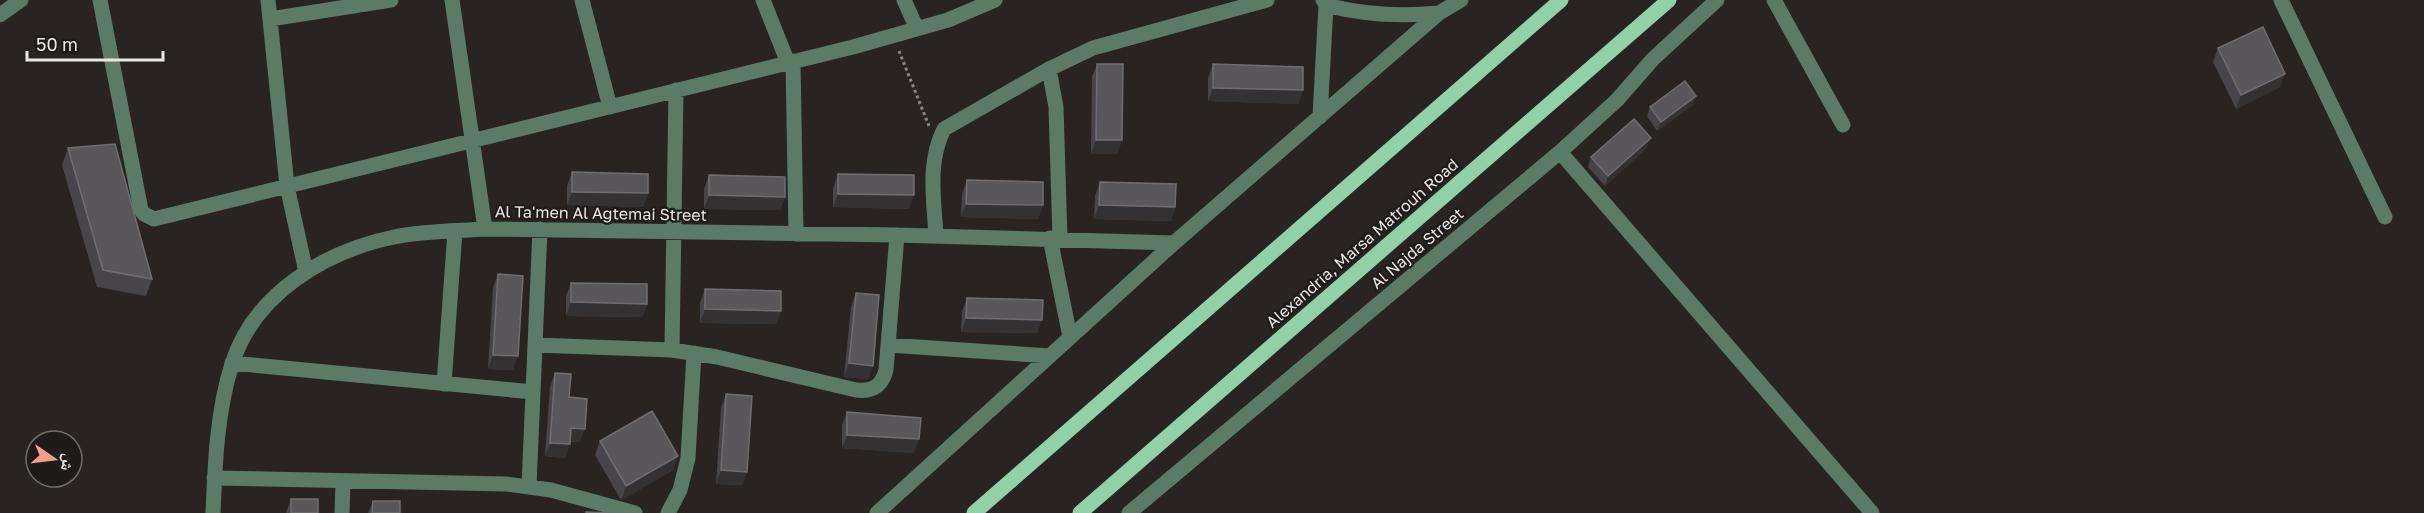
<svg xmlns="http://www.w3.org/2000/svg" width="2424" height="513" font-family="'Golos Text','Noto Naskh Arabic',sans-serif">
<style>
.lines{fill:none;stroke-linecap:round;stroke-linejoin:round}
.path{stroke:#8b8785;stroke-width:3;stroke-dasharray:3 3;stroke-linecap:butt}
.minor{stroke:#5c7b67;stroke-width:15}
.major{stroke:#91d1a8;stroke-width:15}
.wall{fill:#48454a}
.shaded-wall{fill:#343132}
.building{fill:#5a575a;stroke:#706d70;stroke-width:1.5}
.labels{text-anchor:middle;stroke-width:4.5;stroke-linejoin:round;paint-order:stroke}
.street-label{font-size:16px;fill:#eae7e5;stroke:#1f1b18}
</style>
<rect width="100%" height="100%" fill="#292421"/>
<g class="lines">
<path class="path" d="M899 51 929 126"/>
<path class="minor" d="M100 0 141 210 144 214 154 219 853 47 948 20 995 0
M268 0 287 186 306 272
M452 0 485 229
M582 0 610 107
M763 0 788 63
M904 0 917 29
M1774 0 1843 125
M2281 0 2385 217
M1326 5C1364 15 1399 17 1439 13
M0 15 21 0
M270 19 391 0
M793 61 796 234
M1049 69 1056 107 1060 239
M1320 117 1326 5 1323 0
M1560 152 1872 513
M936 236C934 199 927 163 944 129L1049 69 1093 48 1267 0
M1050 238 1070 337
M535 345 672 350 717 357 856 390C872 392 882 386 886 370L897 235
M888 345 1050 356
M672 350 676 90
M232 363 533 392
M444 384 455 231
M214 478 506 484 551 490 635 513
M529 486 540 229
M213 513C215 463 217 411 232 364 254 294 325 251 394 237 423 231 454 231 485 229L897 235 1174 243
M342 513 343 482
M668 513 680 490 688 458 694 353
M877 513 1174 243 1439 13 1461 0
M1129 513 1560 152 1617 100 1653 59 1717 0"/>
<path class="major" d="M974 513 1561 0
M1080 513 1669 0"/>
</g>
<path class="wall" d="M2218 48 2280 87 2236 109 2213 62Z
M1097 64 1122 140 1117 154H1091L1092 77Z
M1213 64 1303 90 1298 104 1208 101V78Z
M1693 105 1657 131 1647 116 1650 107Z
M68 148 152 279 146 296 97 287 62 165Z
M1647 148 1605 186 1588 167 1591 157Z
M572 172 648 193 643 207 567 205V186Z
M838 174 909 209 833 207V188Z
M709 175 785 197 780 210 704 209V189Z
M967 180 1043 205 1038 219 961 217 962 194Z
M1100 182 1175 207 1171 221 1094 219 1095 196Z
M498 274 513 370 488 369 493 288Z
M571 283 647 304 642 317 566 316V296Z
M705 289 781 311 776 324 700 323V303Z
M856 293 873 366 868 379 844 377 851 307Z
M967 298 1037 333 961 332 962 312Z
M555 373 569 397 580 442H570L565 458 545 456 550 387Z
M726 394 747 472 742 485 716 484 721 408Z
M847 412 914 453 842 448V425Z
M600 441 678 456 673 470 621 500 595 455Z
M291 499 318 513H286Z
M373 501 400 513H368Z"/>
<path class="shaded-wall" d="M2285 74 2280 87 2236 109 2241 95Z
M1213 88 1303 90 1298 104 1208 101Z
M1696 96 1693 105 1657 131 1661 122Z
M1651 138 1647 148 1605 186 1608 176Z
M1096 140H1122L1117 154H1091Z
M572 192 648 193 643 207 567 205Z
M838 194 914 195 909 209 833 207Z
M709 195 785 197 780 210 704 209Z
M966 204 1043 205 1038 219 961 217Z
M1099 205 1175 207 1171 221 1094 219Z
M571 302 647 304 642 317 566 316Z
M705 309 781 311 776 324 700 323Z
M966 318 1042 320 1037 333 961 332Z
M493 355 518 356 513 370 488 369Z
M849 363 873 366 868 379 844 377Z
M571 428 585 429 580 442 566 441Z
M847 435 919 439 914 453 842 448Z
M550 443 570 444 565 458 545 456Z
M678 456 673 470 621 500 626 486Z
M721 470 747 472 742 485 716 484Z"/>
<path class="building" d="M2263 27 2285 74 2241 95 2218 48Z
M1097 64H1123L1122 140H1096Z
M1213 64 1303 67V90L1213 88Z
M1685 81 1696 96 1661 122 1650 107Z
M1634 119 1651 138 1608 176 1591 157Z
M115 144 152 279 103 270 68 148Z
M572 172 648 174V193L572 192Z
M838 174 914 175V195L838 194Z
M709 175 785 177V197L709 195Z
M967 180 1043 182V205L966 204Z
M1100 182 1176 184 1175 207 1099 205Z
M498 274 523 276 518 356 493 355Z
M571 283 647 284V304L571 302Z
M705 289 781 291V311L705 309Z
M856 293 879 295 873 366 849 363Z
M967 298 1043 300 1042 320 966 318Z
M555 373 571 374 569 397 587 399 585 429 571 428 570 444 550 443Z
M726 394 752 396 747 472 721 470Z
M652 411 678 456 626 486 600 441Z
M847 412 921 418 919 439 847 435Z
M291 499H318V513H291Z
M373 501H400V513H372Z
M586 512 613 513H586Z"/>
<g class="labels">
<g class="street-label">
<text transform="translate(601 213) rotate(1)" y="6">Al Ta'men Al Agtemai Street</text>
<text transform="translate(1362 243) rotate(-41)" y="6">Alexandria, Marsa Matrouh Road</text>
<text transform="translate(1417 248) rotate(-40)" y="6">Al Najda Street</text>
</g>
</g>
<g transform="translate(54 459) rotate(104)"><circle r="28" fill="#1f1b18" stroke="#706d6a" stroke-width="1.5"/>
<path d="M0-4.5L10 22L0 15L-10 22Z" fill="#f49d8b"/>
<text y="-9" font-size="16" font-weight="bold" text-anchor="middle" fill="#eae7e5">ش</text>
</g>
<path d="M27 51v9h136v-9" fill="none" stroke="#eae7e5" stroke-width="3"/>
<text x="36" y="51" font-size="18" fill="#eae7e5" stroke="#1f1b18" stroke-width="4.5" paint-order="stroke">50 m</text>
</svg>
